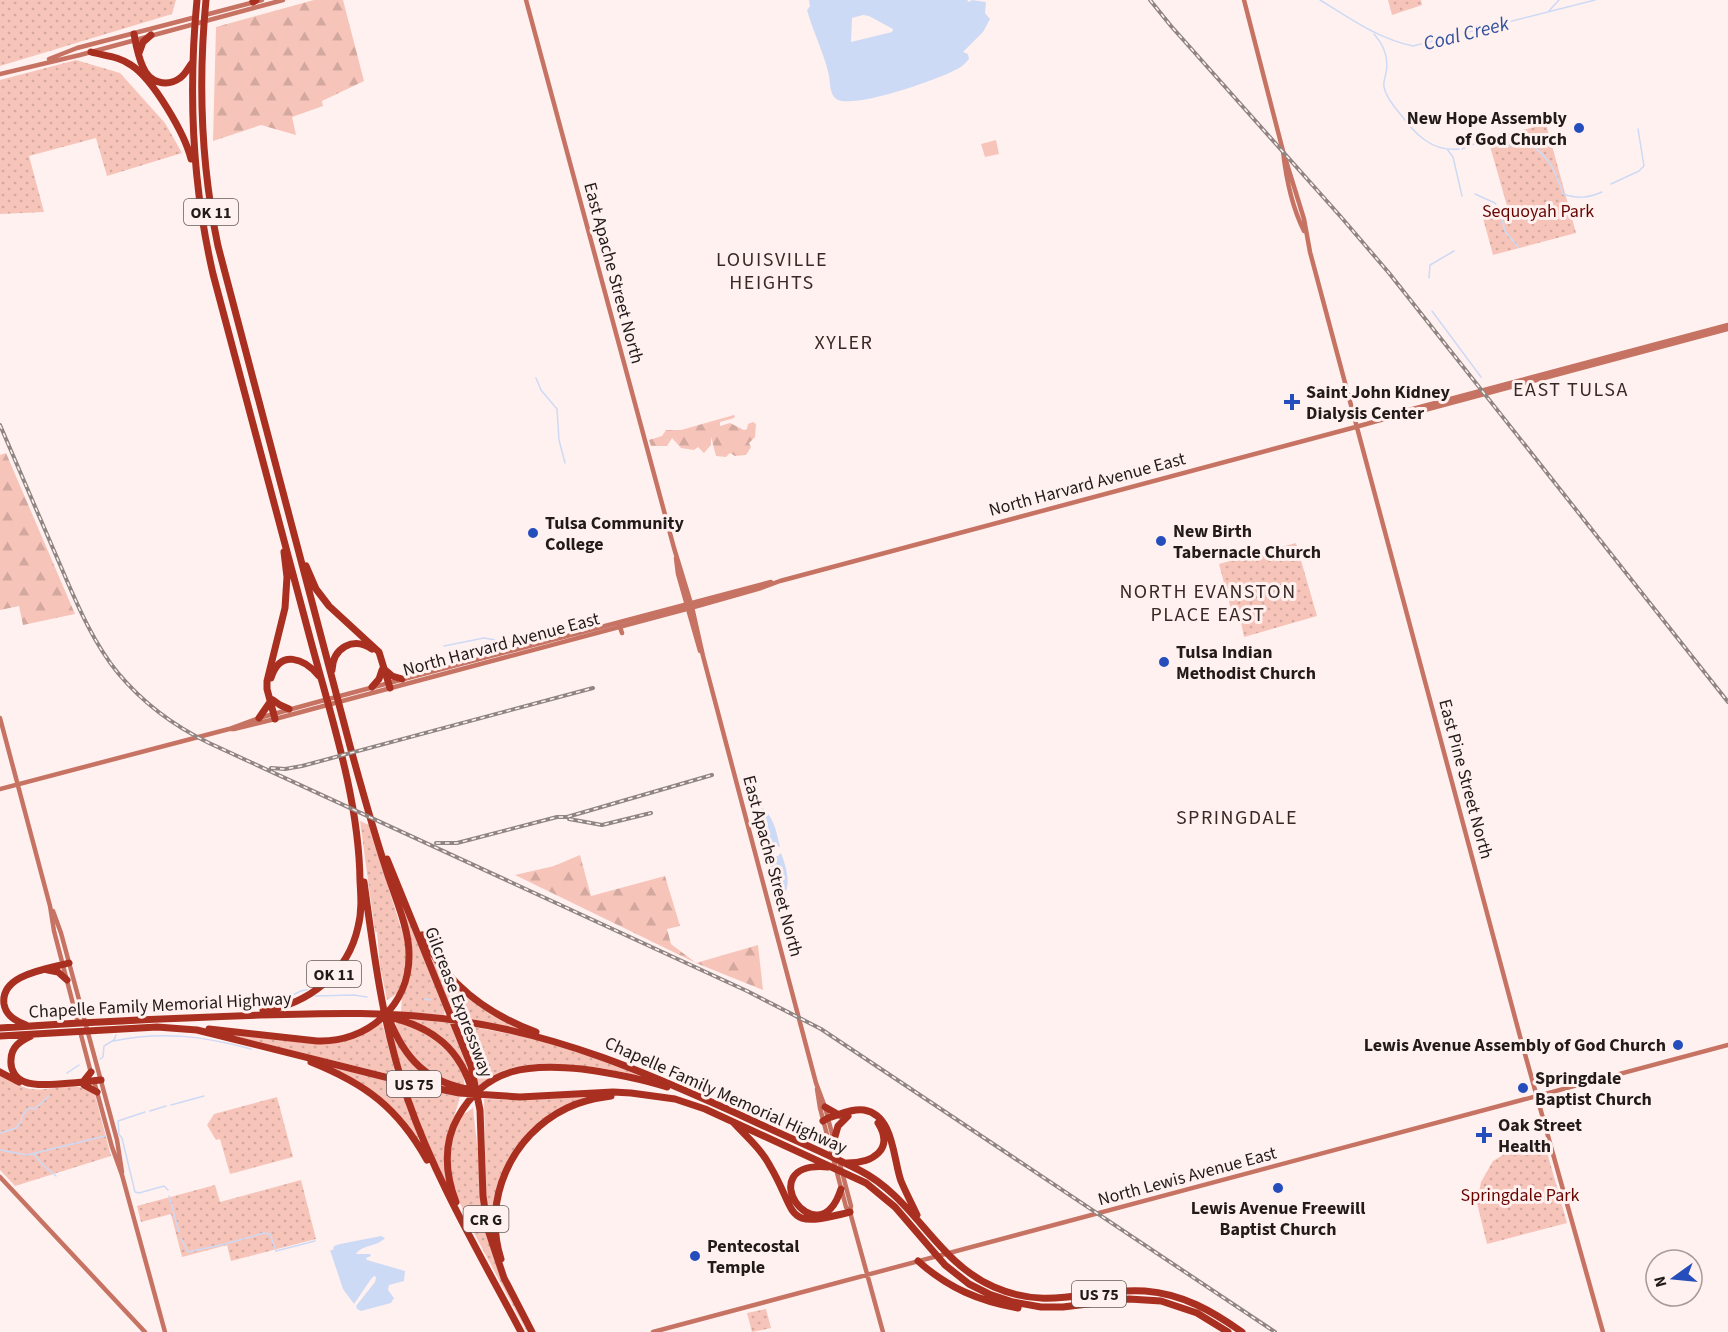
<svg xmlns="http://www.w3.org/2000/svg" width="1728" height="1332" font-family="'Source Sans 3',sans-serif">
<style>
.green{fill:url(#green-dots)}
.forest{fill:url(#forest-firs)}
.pitch{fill:#f7c4ba}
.water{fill:#cddaf5;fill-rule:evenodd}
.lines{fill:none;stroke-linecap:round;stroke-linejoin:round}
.stream{stroke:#cddaf5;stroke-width:1.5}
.secondary{stroke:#c77364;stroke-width:4.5}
.highway{stroke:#a93020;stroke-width:7}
.rail-casing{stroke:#8f8583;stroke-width:4}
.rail{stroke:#fff1ef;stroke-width:1.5;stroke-dasharray:4.5;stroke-linecap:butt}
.poi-dot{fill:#254ebc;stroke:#fff1ef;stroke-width:2}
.labels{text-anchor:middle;stroke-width:6;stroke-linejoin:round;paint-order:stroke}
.shield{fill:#fff1ef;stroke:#645b59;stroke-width:1.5}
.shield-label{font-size:16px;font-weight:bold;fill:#221b19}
.poi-label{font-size:18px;font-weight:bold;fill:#221b19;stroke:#fff1ef;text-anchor:start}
.park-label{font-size:18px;fill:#670400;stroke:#fff1ef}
.street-label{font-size:18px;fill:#221b19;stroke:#fff1ef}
.water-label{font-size:20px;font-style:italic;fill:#31519d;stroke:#fff1ef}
.neighbourhood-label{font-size:20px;letter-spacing:1.5px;fill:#392926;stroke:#fff1ef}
</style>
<defs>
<pattern id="green-dots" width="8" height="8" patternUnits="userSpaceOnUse" patternTransform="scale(1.5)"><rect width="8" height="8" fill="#f7c4ba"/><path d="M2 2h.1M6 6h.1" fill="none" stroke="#d3a89f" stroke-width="1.8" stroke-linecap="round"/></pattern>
<pattern id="forest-firs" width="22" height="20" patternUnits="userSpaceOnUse" patternTransform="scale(1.5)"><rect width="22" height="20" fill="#f7c4ba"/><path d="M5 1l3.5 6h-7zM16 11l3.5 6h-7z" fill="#d3a89f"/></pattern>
</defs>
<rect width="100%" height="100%" fill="#fff1ef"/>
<path class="green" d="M0 0H176L172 14 0 66Z
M1388 0H1421L1422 5 1392 15Z
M76 60 120 73 165 123 182 153 107 176 96 138 29 156 44 212 0 214V80Z
M1546 124 1576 233 1493 255 1483 218 1507 206 1488 139Z
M1296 543 1317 616 1244 637 1241 622 1234 620 1219 564Z
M360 821 369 825 405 941 407 963 398 993 387 1000 380 966 377 932H375Z
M392 881 445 1008 444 1015 401 1012 402 996 410 969Z
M428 951 448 977 520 1027 519 1029 455 1017Z
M401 1017 452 1023 470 1074 452 1049Z
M393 1021C400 1023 410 1024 416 1027 435 1036 467 1063 464 1086 452 1082 440 1078 429 1072 417 1064 395 1037 396 1022Z
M382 1022 394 1068 392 1075 222 1033 334 1043C353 1040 367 1034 382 1022Z
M463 1025 542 1040 640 1073 638 1076C605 1066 534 1058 502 1071 495 1074 487 1081 479 1086L462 1031Z
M393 1037 406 1056 424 1074 453 1090 403 1078 392 1038Z
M329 1065 399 1084 419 1138 417 1139 397 1113 328 1067Z
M0 1074C9 1079 20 1087 30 1089 50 1092 81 1078 95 1095L111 1156 15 1186 0 1170Z
M410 1087 460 1097 450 1130V1192L432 1156 408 1092Z
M594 1096 544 1120 507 1164 492 1235 486 1196 484 1099 517 1100Z
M277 1097 293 1157 230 1174 220 1139 216 1140 207 1125 214 1114Z
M473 1108 487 1236 499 1274 529 1332H527L467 1220 452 1184 449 1157 455 1130 463 1115Z
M1545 1145 1567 1223 1487 1244 1477 1203 1481 1182 1493 1161 1503 1155Z
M301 1180 316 1239 231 1261 227 1245 182 1257 171 1214 141 1222 137 1206 215 1185 220 1202Z
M766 1309 771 1328 752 1332 747 1313Z"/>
<path class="forest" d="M314 0H343L364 81 322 101 323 106 292 117 296 135 261 125 213 141 216 27Z
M734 415 735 416 734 418 720 422V426L730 423 744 430 747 429 748 424 753 422 756 424 755 437 749 443 751 447 746 455 735 456 730 453 726 457 716 456 711 437V445L704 453 698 447 694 450 681 448 672 438 667 446H651L649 440 662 436 666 430H681Z
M6 453 75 614 23 625 19 606 0 610V455Z
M580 855 591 896 665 876 680 926 667 929 671 944 696 963 758 945 763 990 696 963 515 875 554 866Z"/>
<path class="pitch" d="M996 140 999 154 985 157 981 144Z
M1546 203 1549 214 1548 223 1537 231 1530 214 1531 211Z"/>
<path class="water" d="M809 0H967L969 2 972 0 986 2 985 13 990 19 983 32 963 52 968 54 969 59C966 62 963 66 959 68 943 78 848 112 835 98 830 93 830 83 829 76 825 55 813 32 807 10L810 6ZM863 15 869 16 893 29 892 32 851 42 852 18Z
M763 808C775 820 776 831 780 847L775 845 772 851 775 856H778L781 853C786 866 792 885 783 897L777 896 765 859 756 815 759 810Z
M381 1236 385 1238C377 1247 363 1244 356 1254H370L371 1256 366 1258 367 1260 405 1271 404 1281 389 1285 388 1290 394 1298 391 1303 361 1311 357 1309 356 1306 375 1282 376 1277 374 1276 371 1279 354 1304 343 1289 330 1250H333L334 1246 340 1244Z"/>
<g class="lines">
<path class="stream" d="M1320 0C1350 18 1378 39 1413 46L1595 0
M1548 12 1559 0
M1374 34C1384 45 1389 58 1386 73 1385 78 1383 82 1384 87 1386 97 1394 107 1401 115 1415 134 1432 152 1459 149
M1447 149 1453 157 1462 196
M1462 149 1484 140 1510 146 1528 143C1550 157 1555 170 1563 194 1578 199 1588 198 1602 192
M1611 184 1639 171 1644 166 1638 129
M1475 194 1495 203 1501 215 1505 231 1518 247
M1429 278 1430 265 1454 251
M1432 311 1481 377
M536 378 541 390 557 409 559 440 565 463
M444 646 484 638 508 642 515 641
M440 657V655
M315 996 354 995 367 997
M424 999 431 1000
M98 1008 100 1013 104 1014
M126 1014C141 1004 185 1007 204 1006 229 1006 257 1007 282 1000 291 998 297 990 307 990
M113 1041C162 1031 203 1036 251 1049
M100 1059 103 1057 104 1046 114 1040 116 1035
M67 1073 79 1065
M171 1105 204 1096
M150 1111 166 1106
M119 1132 118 1121 145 1112
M0 1133 16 1128 21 1122 22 1116 29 1108 35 1109 49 1096
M118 1133 122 1138 135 1192 139 1193 164 1186 168 1190
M0 1150 27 1155 105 1136
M34 1154 43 1165 56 1176
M169 1196 179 1232
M181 1238 188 1252 225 1244 264 1233 270 1234 276 1251 315 1241"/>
<path class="secondary" d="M526 0 674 548 692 607 703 656 816 1083 825 1107 851 1206 850 1212 883 1332
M1244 0 1283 151C1286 178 1292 207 1304 231
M205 15 262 0
M49 59 77 48 196 17
M0 74 80 55 283 0
M1283 151 1304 219 1310 252 1521 1040 1603 1332
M1402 414 1406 415 1728 329
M676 558 678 574 700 651
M619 624 622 633
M0 718 50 906 54 931 78 1023
M229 729H234L275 719 694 607 761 588 780 581 1352 428 1402 414 1405 411 1728 325
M0 789 229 729 259 718 321 701 771 582
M53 911 61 933 117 1140 122 1172
M80 1031 91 1073
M94 1081 112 1147 122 1175 165 1332
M817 1089 820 1108 846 1207 850 1212
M0 1177 145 1332
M653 1332 1728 1045"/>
<path class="highway" d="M197 0C188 93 192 183 213 274 245 396 278 517 310 638 331 717 359 799 360 881 361 897 362 912 358 927 348 973 309 1004 263 1011
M206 0C198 82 201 165 218 246L350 746C361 786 372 826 385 866 393 893 409 927 409 954 410 1006 367 1043 317 1041L209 1029
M253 2 256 0
M134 34C136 45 138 57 143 67 149 82 166 88 180 78 185 75 188 68 192 63
M91 52C105 56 118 56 131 65 153 79 185 134 191 159
M139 53 143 42 151 35
M306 566 316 589 329 606 379 652 390 688
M332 670C333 648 353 636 372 649
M385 670 392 676 402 679
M271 678C280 649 304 658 319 676
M372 687 379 679 382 670
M273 700 280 705 289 709
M259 718 270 702
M275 719 267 689V681L285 608 287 577 284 552
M387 859 471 1066 480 1110 483 1196 488 1230 504 1278 532 1332
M364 882C374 955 383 1029 408 1100 436 1181 481 1256 521 1332
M422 935C446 983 487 1014 536 1032
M48 970 58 972 67 980
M388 1016C404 1059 428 1084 474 1090
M389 1017C433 1027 461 1049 473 1094
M26 1025C16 1021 6 1016 4 1004 0 974 48 969 69 963
M0 1028C87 1022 173 1018 260 1015 327 1013 394 1011 460 1021 560 1035 647 1073 738 1114 778 1133 819 1150 859 1170 915 1198 936 1262 994 1287 1051 1312 1090 1287 1145 1291 1183 1294 1212 1311 1242 1332
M0 1036 157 1027 197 1030 405 1082 459 1093 520 1097 613 1092 631 1093 675 1099 705 1109 866 1183 895 1207 945 1265 969 1284 989 1294 1013 1302 1041 1307H1063L1129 1299 1161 1301 1197 1313 1228 1332
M31 1036C20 1041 11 1047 11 1060 10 1070 16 1079 25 1082 38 1088 85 1082 101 1080
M311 1062C366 1084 398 1108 427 1160
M0 1072 19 1082
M83 1082 91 1072
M84 1085 97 1092
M825 1107 839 1115
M823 1121 828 1118C839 1115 853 1108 864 1110 894 1115 893 1159 901 1181 906 1193 912 1204 917 1215
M734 1123C747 1137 761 1149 770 1166 799 1215 782 1230 850 1212
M834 1140 838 1126 848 1116
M847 1163C872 1163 895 1150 878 1123
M828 1167C748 1160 818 1261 841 1189
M456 1202C445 1174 443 1143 458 1117 486 1066 530 1064 582 1069 611 1073 639 1078 667 1087
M501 1259C482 1200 511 1135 567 1108 581 1101 596 1098 611 1096
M918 1261C948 1288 979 1301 1018 1308"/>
<g class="rail-casing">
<path id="rail" d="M1150 0 1171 26 1341 217 1389 273 1728 702
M0 425C19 470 39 515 58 560 75 599 91 640 118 673 143 703 174 726 209 743L747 991 821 1029 1275 1332
M271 768 285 769 302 766 593 688
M569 819 602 825 651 813
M436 843H457L557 817H567L712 775"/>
</g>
<use href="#rail" class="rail"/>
</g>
<g class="poi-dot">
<circle cx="1579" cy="128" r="6"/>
<path d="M1289 393h6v6h6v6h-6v6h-6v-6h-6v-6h6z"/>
<circle cx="533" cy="533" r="6"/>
<circle cx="1161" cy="541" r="6"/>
<circle cx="1164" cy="662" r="6"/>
<circle cx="1678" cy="1045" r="6"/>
<circle cx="1523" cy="1088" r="6"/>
<path d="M1481 1126h6v6h6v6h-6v6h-6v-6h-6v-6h6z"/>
<circle cx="1278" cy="1188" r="6"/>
<circle cx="695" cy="1256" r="6"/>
</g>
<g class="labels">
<g class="shield">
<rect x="184" y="199" width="54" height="26" rx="4.5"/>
<rect x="307" y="961" width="54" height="26" rx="4.5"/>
<rect x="387" y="1071" width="54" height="26" rx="4.5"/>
<rect x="463.5" y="1206" width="45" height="26" rx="4.5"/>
<rect x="1072" y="1281" width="54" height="26" rx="4.5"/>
</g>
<g class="shield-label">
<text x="211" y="218">OK 11</text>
<text x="334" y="980">OK 11</text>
<text x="414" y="1090">US 75</text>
<text x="486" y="1225">CR G</text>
<text x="1099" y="1300">US 75</text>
</g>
<g class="poi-label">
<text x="1567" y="124" text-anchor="end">New Hope Assembly<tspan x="1567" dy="21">of God Church</tspan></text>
<text x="1306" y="398">Saint John Kidney<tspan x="1306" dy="21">Dialysis Center</tspan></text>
<text x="545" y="529">Tulsa Community<tspan x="545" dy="21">College</tspan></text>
<text x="1173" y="537">New Birth<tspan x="1173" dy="21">Tabernacle Church</tspan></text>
<text x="1176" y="658">Tulsa Indian<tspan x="1176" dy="21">Methodist Church</tspan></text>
<text x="1666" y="1051" text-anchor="end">Lewis Avenue Assembly of God Church</text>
<text x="1535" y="1084">Springdale<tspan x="1535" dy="21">Baptist Church</tspan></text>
<text x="1498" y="1131">Oak Street<tspan x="1498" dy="21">Health</tspan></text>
<text x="1278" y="1214" text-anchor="middle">Lewis Avenue Freewill<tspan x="1278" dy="21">Baptist Church</tspan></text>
<text x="707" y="1252">Pentecostal<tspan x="707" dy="21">Temple</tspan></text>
</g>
<g class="park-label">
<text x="1538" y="217">Sequoyah Park</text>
<text x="1520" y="1201">Springdale Park</text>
</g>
<g class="street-label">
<text transform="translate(614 273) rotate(75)" y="6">East Apache Street North</text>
<text transform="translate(1087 484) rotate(-15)" y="6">North Harvard Avenue East</text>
<text transform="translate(501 644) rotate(-15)" y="6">North Harvard Avenue East</text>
<text transform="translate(1466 779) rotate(75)" y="6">East Pine Street North</text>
<text transform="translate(773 866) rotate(75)" y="6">East Apache Street North</text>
<text transform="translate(459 1002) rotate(69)" y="6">Gilcrease Expressway</text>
<text transform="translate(160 1005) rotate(-3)" y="6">Chapelle Family Memorial Highway</text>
<text transform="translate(726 1095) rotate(24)" y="6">Chapelle Family Memorial Highway</text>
<text transform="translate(1187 1176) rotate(-15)" y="6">North Lewis Avenue East</text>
</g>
<g class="water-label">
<text transform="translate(1466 33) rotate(-14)" y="7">Coal Creek</text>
</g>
<g class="neighbourhood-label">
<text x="772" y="266">LOUISVILLE<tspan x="772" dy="23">HEIGHTS</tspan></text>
<text x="844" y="349">XYLER</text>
<text x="1571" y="396">EAST TULSA</text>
<text x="1208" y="598">NORTH EVANSTON<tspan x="1208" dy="23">PLACE EAST</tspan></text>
<text x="1237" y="824">SPRINGDALE</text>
</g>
</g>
<g transform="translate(1674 1278) rotate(255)"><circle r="28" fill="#fff1ef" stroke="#a79b99" stroke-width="1.5"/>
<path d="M0-4.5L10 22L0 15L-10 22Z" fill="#254ebc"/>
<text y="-9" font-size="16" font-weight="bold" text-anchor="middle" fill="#221b19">N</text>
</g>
</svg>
